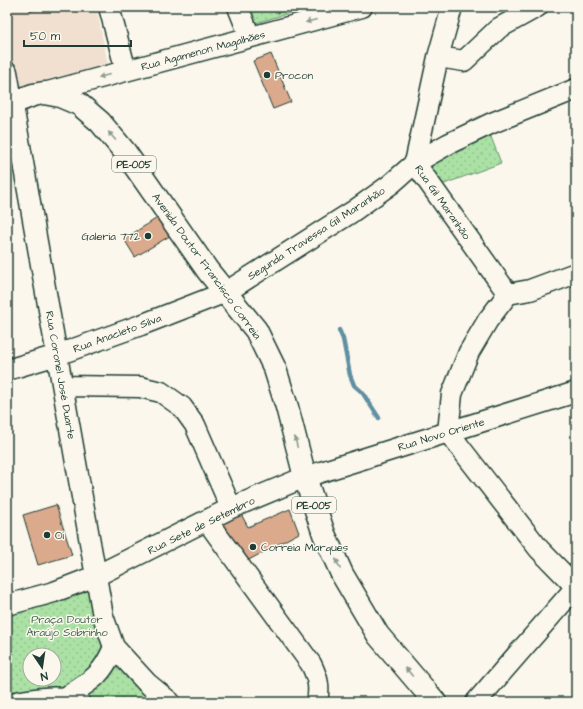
<svg xmlns="http://www.w3.org/2000/svg" width="583" height="709" font-family="'Architects Daughter',sans-serif">
<style>
.built{fill:#f1e0d0}
.grass{fill:url(#grass-dots);stroke:#658f6c;fill-rule:evenodd}
.lines{fill:none;stroke-linecap:round;stroke-linejoin:round}
.stream{stroke:#608fa2;stroke-width:4.5}
.building{fill:#dbaa8d;stroke:#1f3d34}
.minor-casing{stroke:#1f3d34;stroke-width:23}
.major-casing{stroke:#1f3d34;stroke-width:25}
.minor{stroke:#fbf7ec;stroke-width:20}
.major{stroke:#fbf7ec;stroke-width:22}
.oneway{fill:#8d9a90}
.poi-dot{fill:#1f3d34;stroke:#fbf7ec;stroke-width:1.5}
.labels{text-anchor:middle;stroke-width:3;stroke-linejoin:round;paint-order:stroke}
.shield{fill:#fbf7ec;stroke:#61756b;stroke-width:1}
.shield-label{font-size:10px;font-weight:bold;fill:#1f3d34}
.street-label{font-size:11px;fill:#1f3d34;stroke:#fbf7ec}
.poi-label{font-size:11px;fill:#1f3d34;stroke:#fbf7ec;text-anchor:start}
.park-label{font-size:11px;fill:#3b5e4a;stroke:#fbf7ec}
</style>
<defs>
<pattern id="grass-dots" width="8" height="8" patternUnits="userSpaceOnUse"><rect width="8" height="8" fill="#abe1a4"/><path d="M2 2h.1M6 6h.1" fill="none" stroke="#93c28e" stroke-width="1.8" stroke-linecap="round"/></pattern>
</defs>
<rect width="100%" height="100%" fill="#fbf7ec"/>
<filter id="ink" filterUnits="userSpaceOnUse"><feTurbulence type="fractalNoise" baseFrequency=".025" numOctaves="2"/><feDisplacementMap in="SourceGraphic" scale="8" xChannelSelector="R" yChannelSelector="G"/><feConvolveMatrix kernelMatrix="1 2 1 2 8 2 1 2 1" color-interpolation-filters="sRGB"/></filter>
<g filter="url(#ink)">
<path class="built" d="M7 7H96L108 64 15 88 7 70Z"/>
<path class="grass" d="M240 7H309L246 26Z
M488 129 501 163 436 187 416 158Z
M93 583 108 644 103 658 65 692 7 699V610ZM30 655H54V679H30Z
M114 647 170 702H81Z"/>
<g class="lines">
<path class="stream" d="M339 330 343 339 350 375 354 385 362 392 379 418"/>
</g>
<path class="building" d="M29 7H46L30 11Z
M271 54 291 102 273 109 253 61Z
M162 215 173 234 135 257 124 239Z
M56 505 72 555 38 565 23 515Z
M290 509 299 533 245 562 222 530 223 522 241 514 248 527Z"/>
<g class="lines">
<g class="minor-casing">
<path id="minor" d="M109 7 126 71
M238 7 250 37
M452 7 438 57 415 163 508 294
M438 57 464 61 499 28 537 7
M7 72 103 616 114 647 147 683 170 702
M44 93 362 7
M576 273 530 290 508 294 488 320 469 352 452 394 448 432 539 549 576 587
M7 370 57 355 141 325 226 292 352 212 391 184 415 163 448 144 492 123 576 89
M64 386 140 387 161 392 182 407 195 425 231 508
M207 521 311 664C318 678 320 687 317 702
M7 605 54 592 98 575 231 508 305 477 576 392
M66 697C91 681 102 676 114 647
M16 702C37 698 59 695 79 701
M476 702 576 587"/>
</g>
<g class="major-casing">
<path id="major" d="M7 105 33 95 44 93 60 96 79 104 100 122 125 152 208 271 256 330 275 369 287 407 305 477 324 534 342 574 378 635 435 702"/>
</g>
<use href="#minor" class="minor"/>
<use href="#major" class="major"/>
</g>
<defs><path id="oneway-solid" d="M-6-.8H1V-3.2L6.5 0L1 3.2V.8H-6Z"/></defs>
<g class="oneway">
<use href="#oneway-solid" transform="translate(311 21) rotate(165)"/>
<use href="#oneway-solid" transform="translate(104 76) rotate(165)"/>
<use href="#oneway-solid" transform="translate(112 136) rotate(-130)"/>
<use href="#oneway-solid" transform="translate(296 442) rotate(-104)"/>
<use href="#oneway-solid" transform="translate(338 564) rotate(-114)"/>
<use href="#oneway-solid" transform="translate(409 672) rotate(-130)"/>
</g>
</g>
<g class="poi-dot">
<circle cx="267" cy="75" r="4"/>
<circle cx="148" cy="236" r="4"/>
<circle cx="47" cy="535" r="4"/>
<circle cx="253" cy="547" r="4"/>
</g>
<g class="labels">
<g class="shield">
<rect x="112" y="156" width="44" height="16" rx="3"/>
<rect x="292" y="497" width="44" height="16" rx="3"/>
</g>
<g class="shield-label">
<text x="134" y="168">PE-005</text>
<text x="314" y="509">PE-005</text>
</g>
<g class="street-label">
<text transform="translate(203 50) rotate(-15)" y="4">Rua Agamenon Magalhães</text>
<text transform="translate(443 202) rotate(55)" y="4">Rua Gil Maranhão</text>
<text transform="translate(316 233) rotate(-33)" y="4">Segunda Travessa Gil Maranhão</text>
<text transform="translate(207 266) rotate(54)" y="4">Avenida Doutor Francisco Correia</text>
<text transform="translate(117 333) rotate(-20)" y="4">Rua Anacleto Silva</text>
<text transform="translate(61 375) rotate(80)" y="4">Rua Coronel José Duarte</text>
<text transform="translate(441 434) rotate(-17)" y="4">Rua Novo Oriente</text>
<text transform="translate(201 525) rotate(-26)" y="4">Rua Sete de Setembro</text>
</g>
<g class="poi-label">
<text x="275" y="79">Procon</text>
<text x="140" y="240" text-anchor="end">Galeria 772</text>
<text x="55" y="539">Oi</text>
<text x="261" y="551">Correia Marques</text>
</g>
<g class="park-label">
<text x="67" y="623">Praça Doutor<tspan x="67" dy="13">Araújo Sobrinho</tspan></text>
</g>
</g>
<rect width="583" height="709" fill="none" stroke="#fbf7ec" stroke-width="24"/>
<rect x="12" y="12" width="559" height="685" fill="none" stroke="#1f3d34" stroke-width="1.5" filter="url(#ink)"/>
<g transform="translate(42 667) rotate(167)"><circle r="19" fill="#fbf7ec" stroke="#a3ada2"/>
<path d="M0-3L7 15L0 10L-7 15Z" fill="#1f3d34"/>
<text y="-6" font-size="11" font-weight="bold" text-anchor="middle" fill="#1f3d34">N</text>
</g>
<path d="M24 40v6h107v-6" fill="none" stroke="#1f3d34" stroke-width="2"/>
<text x="30" y="40" font-size="12" fill="#1f3d34" stroke="#fbf7ec" stroke-width="3" paint-order="stroke">50 m</text>
</svg>
